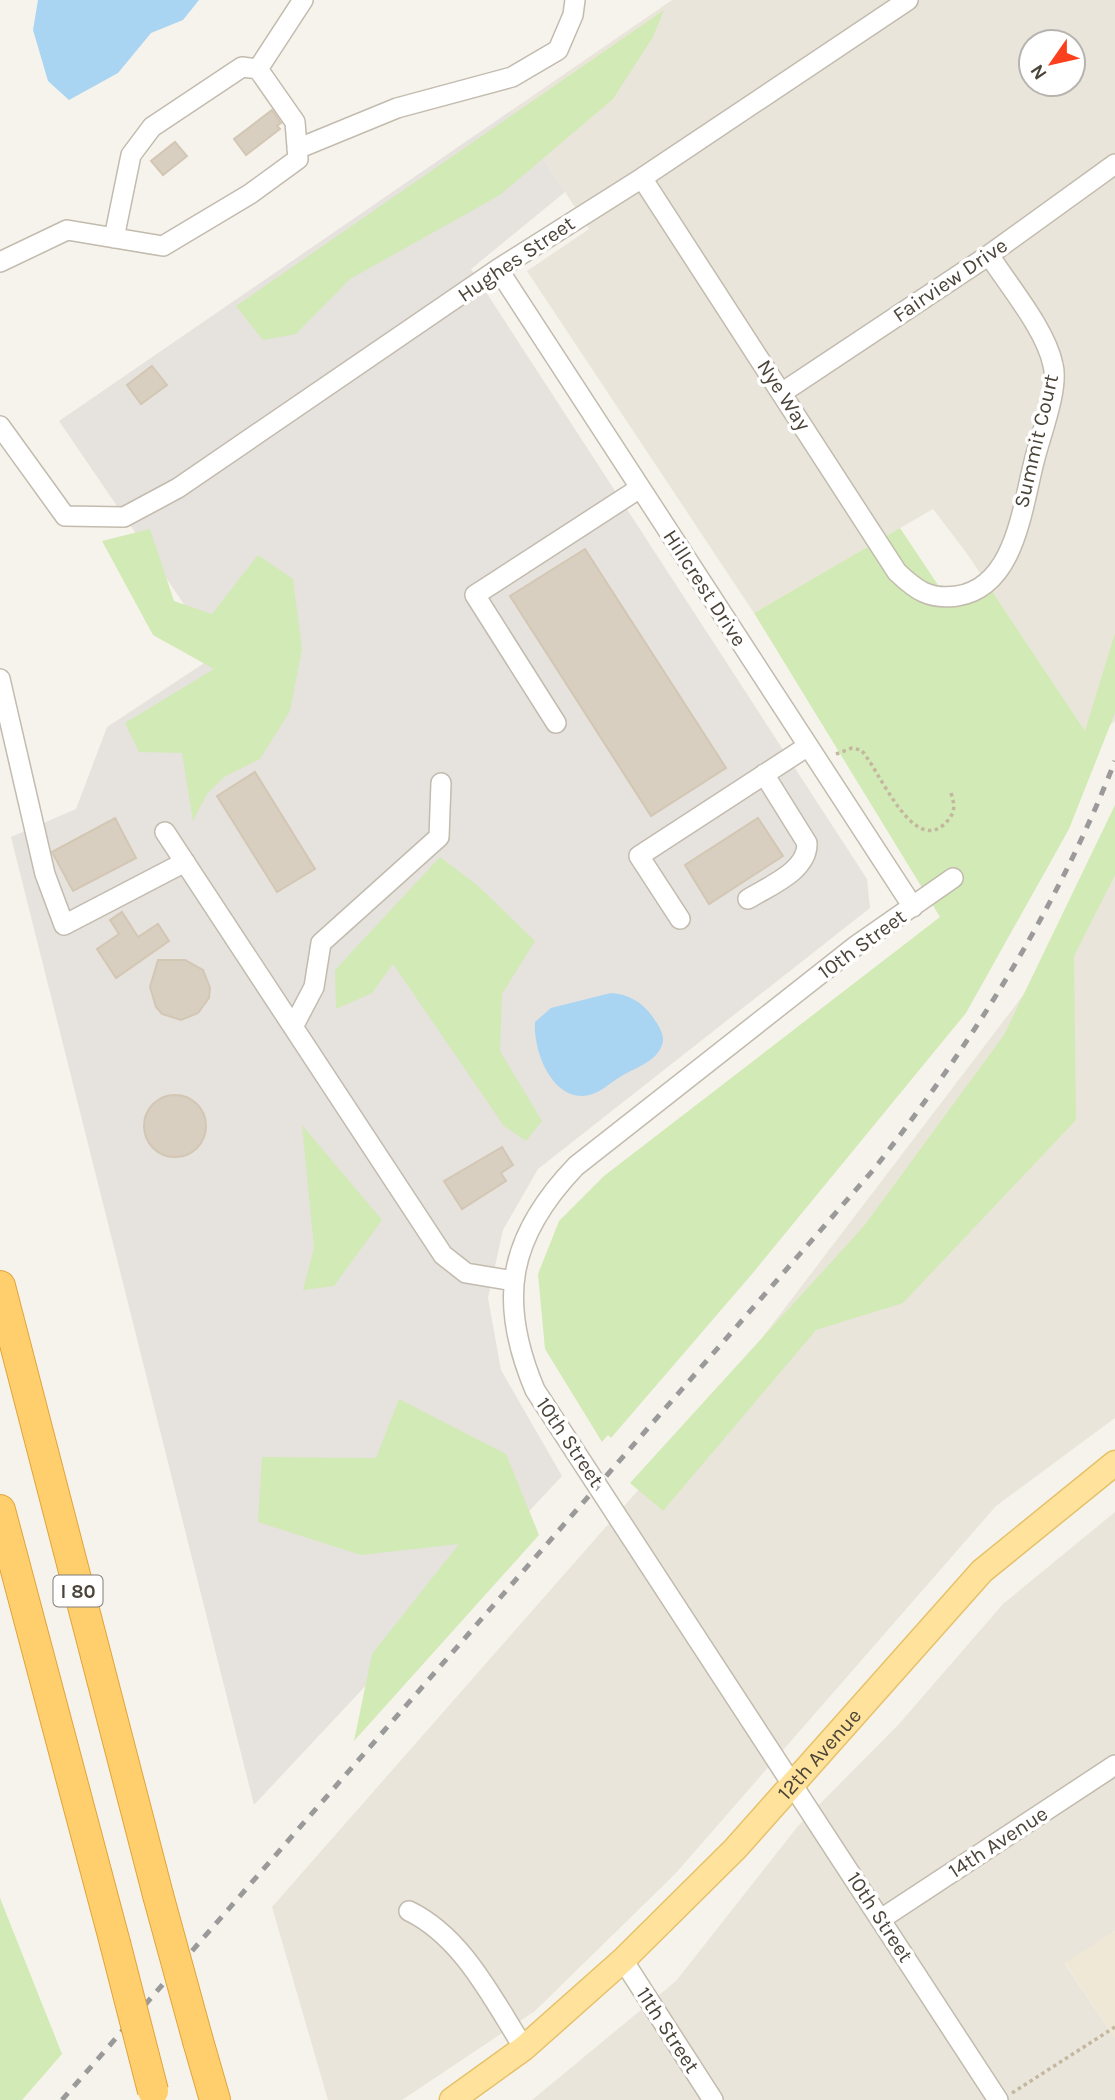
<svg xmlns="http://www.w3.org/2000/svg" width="1115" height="2100" font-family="Karla,sans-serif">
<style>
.residential{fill:#eae5da;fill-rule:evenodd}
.industrial{fill:#e6e2dd}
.education{fill:#efe8d6}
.green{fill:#d2eab5}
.water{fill:#a9d4f2}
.building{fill:#d8cfc1;stroke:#d3c7b4;stroke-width:2}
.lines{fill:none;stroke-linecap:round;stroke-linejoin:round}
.minor-casing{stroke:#c2bbae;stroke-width:22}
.major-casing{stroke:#e6c16a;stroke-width:27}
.highway-casing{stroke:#e0a43c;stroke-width:32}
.path{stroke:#c4b79f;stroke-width:3.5;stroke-dasharray:3.5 3.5;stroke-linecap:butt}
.minor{stroke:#fff;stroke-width:19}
.major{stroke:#ffe39c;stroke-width:24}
.highway{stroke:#ffcf6e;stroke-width:30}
.rail{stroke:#9a9a9a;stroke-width:5;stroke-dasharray:9 9;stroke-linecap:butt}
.highway-bridge-casing{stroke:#e0a43c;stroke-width:32;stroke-linecap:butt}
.highway-bridge{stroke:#ffcf6e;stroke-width:30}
.labels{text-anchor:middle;stroke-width:7;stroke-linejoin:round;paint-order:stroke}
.shield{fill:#fff;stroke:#817c74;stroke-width:2}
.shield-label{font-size:19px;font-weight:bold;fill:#4b4439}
.street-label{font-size:21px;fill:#4b4439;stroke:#fff}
</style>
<rect width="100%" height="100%" fill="#f6f3ec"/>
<path class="residential" d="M672 0H1115V721L1090 739 968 555 933 509 754 613 527 271 589 229 512 110ZM1031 42H1073V84H1031Z
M1115 826V1418L996 1506 676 1873 535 2011 402 2100H328L272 1907 698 1422 1037 977Z
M1115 1512V1931L1065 1964 1115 2038V2100H532L676 1981 798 1826 899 1724 1003 1604Z"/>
<path class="industrial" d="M512 110 565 192 471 269 867 879 870 908 538 1169 503 1230 488 1298 501 1370 562 1476 254 1805 11 837 76 809 107 727 218 654 59 421Z"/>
<path class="education" d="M1115 1931V2038L1065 1963Z"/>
<path class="green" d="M664 10 653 37 613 99 500 195 350 279 296 334 263 340 236 306Z
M900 528 940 588H990L1085 731 1115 633V713L1069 829 966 1013 752 1274 611 1438 608 1435 602 1442 545 1349 538 1274 559 1221 604 1176 940 917 754 613Z
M150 529 174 601 212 614 258 555 293 579 302 649 290 711 260 759 224 777 207 794 193 821 182 753 139 752 125 723 214 669 153 635 102 541Z
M1115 805V875L1074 956 1076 1120 903 1303 816 1330 663 1511 630 1483 864 1226 1004 1035Z
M440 857 477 885 535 941 502 994 500 1051 542 1121 526 1141 504 1126 393 964 372 993 336 1009 335 970Z
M302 1125 382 1220 334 1286 303 1290 314 1248Z
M399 1399 506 1454 539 1535 354 1741 372 1654 459 1544 361 1555 258 1522 262 1457 376 1458Z
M0 1898 62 2054 22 2100H0Z"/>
<path class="water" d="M38 0H199L183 20 151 33 118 73 69 100 48 81 33 30Z
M611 993C628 994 642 1002 652 1016 657 1023 666 1035 662 1045 657 1060 638 1067 625 1074 611 1081 599 1096 582 1096 550 1096 533 1049 535 1022L551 1008Z"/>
<path class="building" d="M272 110 281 123 277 126 280 129 246 155 234 139Z
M175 142 187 156 163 175 151 161Z
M152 366 167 385 141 404 127 385Z
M585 549 726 768 651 816 510 596Z
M255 772 315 869 277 892 217 796Z
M115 818 136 858 73 891 52 852Z
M758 818 783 856 709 904 685 865Z
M122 912 138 937 158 924 169 941 116 978 97 949 119 934 110 920Z
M158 960H185L203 970 210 988 209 998 198 1013 181 1020 162 1014 156 1007 150 987Z
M144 1126a31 31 0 1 1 62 0a31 31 0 1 1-62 0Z
M502 1147 513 1165 501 1173 506 1181 462 1209 444 1181Z"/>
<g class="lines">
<g class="minor-casing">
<path id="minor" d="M297 149 397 108 512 77 558 50 573 15 575 0
M642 178 897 572C916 590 929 600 957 596 1016 587 1022 506 1035 458 1041 434 1059 388 1053 365 1046 330 1009 286 989 255
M114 238 131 155 152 127 242 67 258 69
M0 262 67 230 163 246 250 194 298 159 295 122 258 69 303 0
M498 269 913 907
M783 392 989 255 1115 164
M0 426 65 516 124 517 178 488 498 269 642 178 908 0
M0 679 45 874 64 925 185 862
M556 723 475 595 640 488
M165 832 443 1255 466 1273 514 1281
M953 878 857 945 576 1166C508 1237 497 1300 535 1390L998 2100
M748 899C769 886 808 871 807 843L764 774
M680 919 639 856 808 746
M293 1027 314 987 321 943 439 837 441 783
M409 1911C463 1937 493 2000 524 2048
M881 1919 1115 1765
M623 1960 713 2100"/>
</g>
<g class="major-casing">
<g id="major">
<path id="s1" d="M452 2100 524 2048 623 1960 735 1849 982 1571 1115 1463"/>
</g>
</g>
<g class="highway-casing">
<path id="highway" d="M0 1286 158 1895
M0 1510 115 1943
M198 2041 215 2100"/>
</g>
<path class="path" d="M836 754 852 748 861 750C879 768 915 863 949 819 956 810 954 803 951 793
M1012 2093 1115 2027"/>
<use href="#minor" class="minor"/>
<use href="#major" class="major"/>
<use href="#highway" class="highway"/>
<path class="rail" d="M62 2100 874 1169C971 1045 1057 909 1115 761"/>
<g class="highway-bridge-casing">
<path id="highway-bridge" d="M158 1895 198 2041
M115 1943 153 2091"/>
</g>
<use href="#highway-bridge" class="highway-bridge"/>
</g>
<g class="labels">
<rect class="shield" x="53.5" y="1575.5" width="49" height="31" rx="5"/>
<g class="shield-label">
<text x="78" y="1598">I 80</text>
</g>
<g class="street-label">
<text transform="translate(516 259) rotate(-34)" y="7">Hughes Street</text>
<text transform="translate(950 280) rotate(-34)" y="7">Fairview Drive</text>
<text transform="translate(784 395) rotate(57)" y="7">Nye Way</text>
<text transform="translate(1036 441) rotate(-77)" y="7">Summit Court</text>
<text transform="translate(705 588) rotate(57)" y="7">Hillcrest Drive</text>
<text transform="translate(862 944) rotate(-36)" y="7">10th Street</text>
<text transform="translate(570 1442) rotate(56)" y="7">10th Street</text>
<text dy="7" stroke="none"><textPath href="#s1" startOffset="506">12th Avenue</textPath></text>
<text transform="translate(998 1842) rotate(-33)" y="7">14th Avenue</text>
<text transform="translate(880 1917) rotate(57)" y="7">10th Street</text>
<text transform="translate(668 2030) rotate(57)" y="7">11th Street</text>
</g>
</g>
<g transform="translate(1052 63) rotate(236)"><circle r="33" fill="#ffffff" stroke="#b7b4b0" stroke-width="2"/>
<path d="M0-5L12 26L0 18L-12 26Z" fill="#fc3f1d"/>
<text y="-10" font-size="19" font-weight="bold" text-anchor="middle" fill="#4b4439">N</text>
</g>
</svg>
